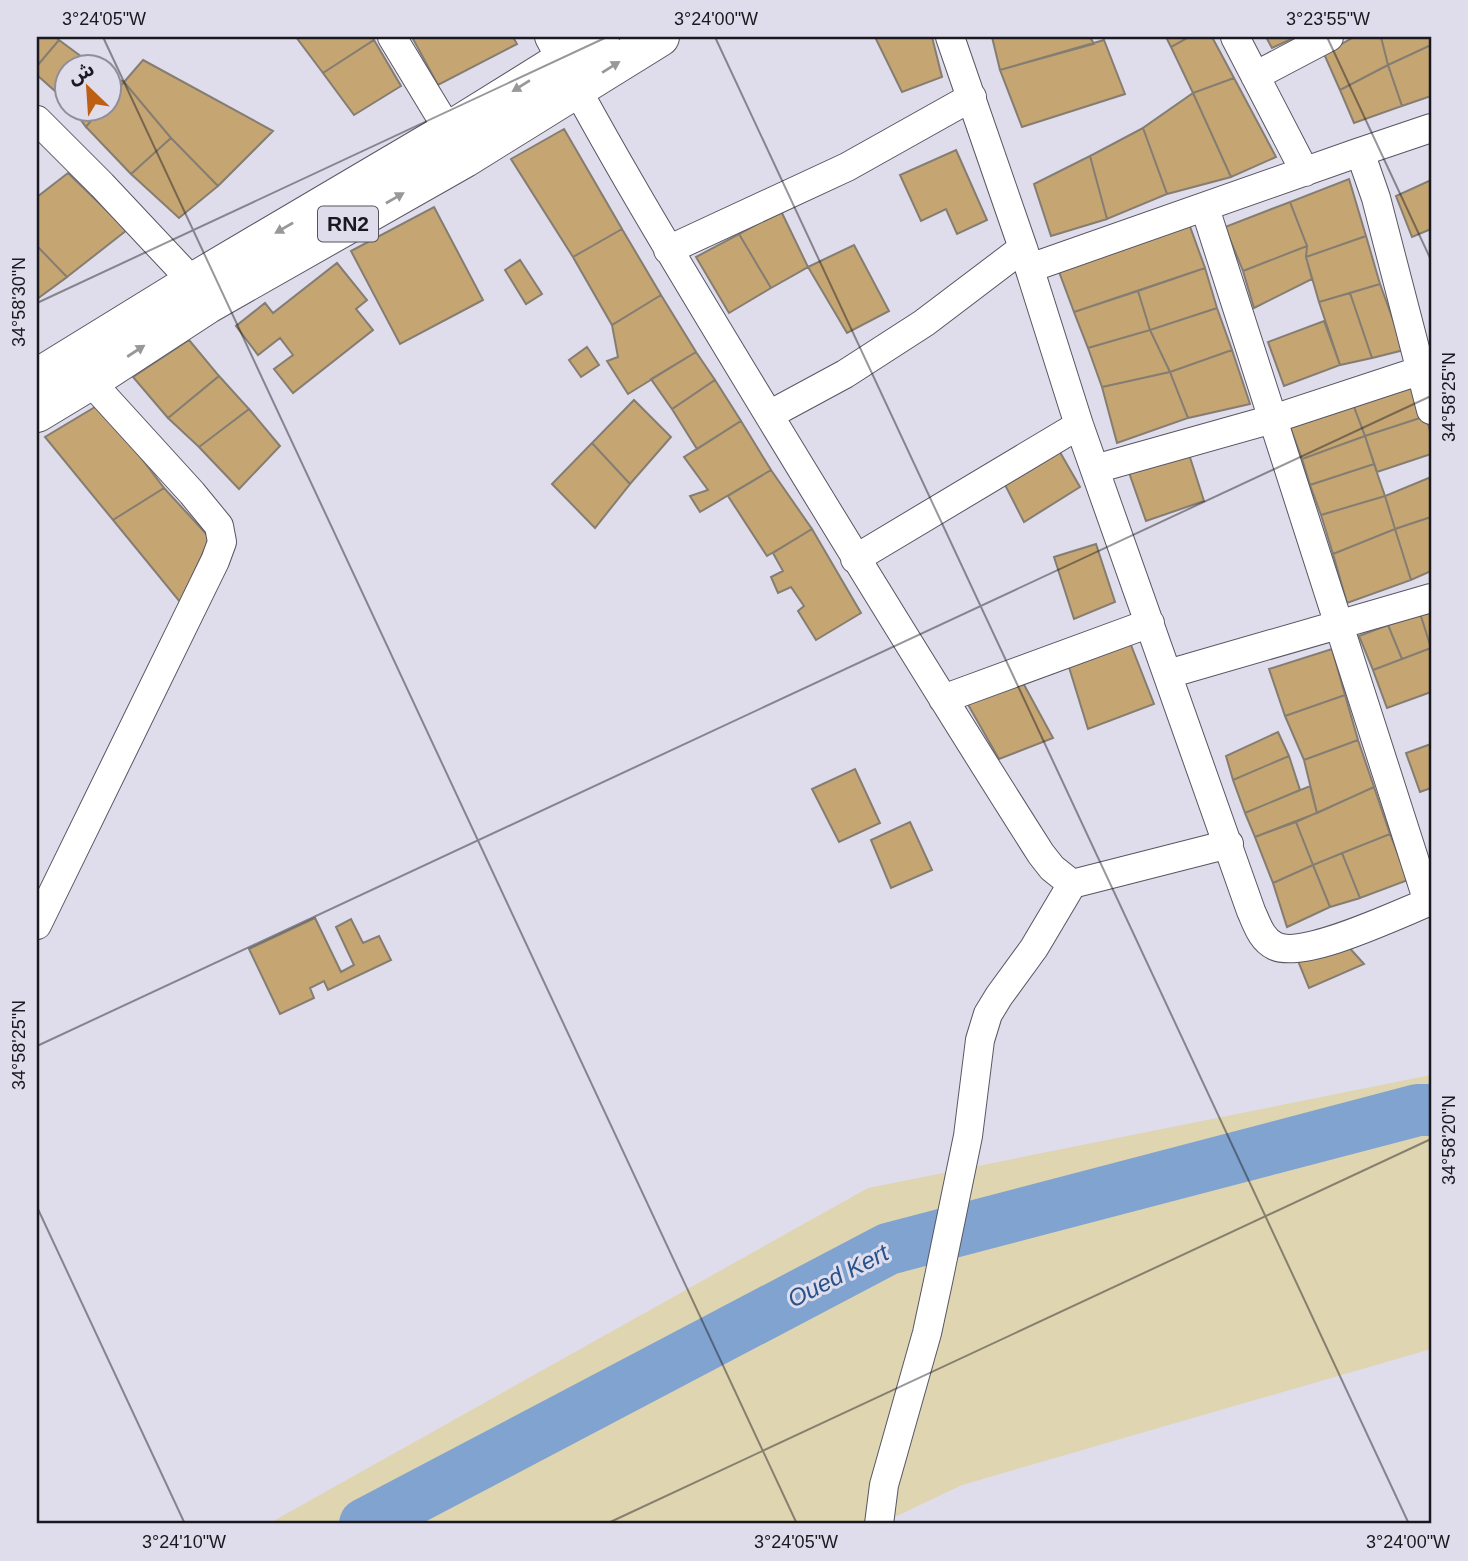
<svg xmlns="http://www.w3.org/2000/svg" width="1468" height="1561" font-family="Arial,'Noto Sans Arabic',sans-serif">
<style>
.sand{fill:#dfd5b0}
.lines{fill:none;stroke-linecap:round;stroke-linejoin:round}
.river{stroke:#81a3d0;stroke-width:52}
.building{fill:#c5a673;stroke:#857d71;stroke-width:2}
.street-casing{stroke:#585663;stroke-width:30}
.primary-casing{stroke:#585663;stroke-width:40}
.street{stroke:#fff;stroke-width:28}
.primary{stroke:#fff;stroke-width:38}
.oneway{fill:#98989a}
.ticks{fill:none;stroke:#1a191f;stroke-width:2;stroke-opacity:0.45}
.labels{text-anchor:middle;stroke-width:6;stroke-linejoin:round;paint-order:stroke}
.shield{fill:#dfdceb;stroke:#55545c;stroke-width:2}
.shield-label{font-size:21px;font-weight:bold;fill:#1a191f}
.water-label{font-size:24px;font-style:italic;fill:#27538c;stroke:#dfdceb}
.neatline{fill:none;stroke:#1a191f;stroke-width:2.5}
.ticks-label{font-size:18px;text-anchor:middle;fill:#1a191f}
</style>
<rect width="100%" height="100%" fill="#dfdceb"/>
<path class="sand" d="M1431 1075V1349L962 1485 880 1524H268L868 1188Z"/>
<g class="lines">
<path class="river" d="M365 1524 888 1249 1418 1110H1431"/>
</g>
<path class="building" d="M37 37H56L59 40 37 66Z
M296 37H372L374 40 323 73Z
M412 37H513L517 44 438 85Z
M875 37H932L942 77 902 92Z
M992 37H1090L1094 44 1000 70Z
M1166 37H1189L1171 47Z
M1189 37H1212L1234 78 1193 93 1171 47Z
M1266 37H1296L1272 48Z
M1354 37H1381L1388 65 1340 90 1324 54Z
M1381 37H1431V45L1388 65Z
M59 40 94 66H66L65 100 37 75V66Z
M374 40 401 86 354 115 323 73Z
M1104 40 1125 94 1022 127 1000 70Z
M1431 45V96L1402 106 1388 65Z
M143 60 273 131 218 186 171 138 124 82Z
M1388 65 1402 106 1354 123 1340 90Z
M108 74 124 82 108 100Z
M1234 78 1276 157 1231 177 1193 93Z
M124 82 171 138 131 174 86 127 101 108H108V100Z
M1193 93 1231 177 1167 194 1143 128Z
M72 108H101L86 127Z
M1143 128 1167 194 1107 219 1090 156Z
M564 129 622 229 573 257 511 159Z
M171 138 218 186 179 218 131 174Z
M956 150 987 220 957 234 946 209 921 221 900 175Z
M1090 156 1107 219 1051 236 1034 184Z
M68 173 127 230 67 277 37 246V197Z
M1349 179 1366 236 1306 257 1307 246 1290 202Z
M1431 180V229L1412 237 1396 196Z
M1290 202 1307 246 1243 271 1225 227Z
M434 207 483 300 400 344 351 251Z
M781 211 808 267 771 288 739 234Z
M1188 221 1205 268 1074 312 1058 269Z
M622 229 661 295 612 325 573 257Z
M739 234 771 288 729 313 696 257Z
M1366 236 1380 284 1319 302 1306 257Z
M854 245 889 311 847 333 808 267Z
M37 246 67 277 37 299Z
M1307 246 1306 257 1312 279 1254 308 1243 271Z
M520 260 542 294 526 304 505 270Z
M337 263 367 300 356 309 373 330 293 393 274 369 293 355 280 338 258 355 236 326 265 303 273 313Z
M1205 268 1217 308 1150 330 1138 291Z
M1380 284 1404 350 1372 358 1350 293Z
M1138 291 1150 330 1088 348 1074 312Z
M1350 293 1372 358 1340 365 1319 302Z
M661 295 696 352 628 394 607 361 618 357 612 325Z
M1217 308 1232 350 1170 372 1150 330Z
M1324 321 1340 365 1284 386 1268 342Z
M1150 330 1170 372 1102 387 1088 348Z
M189 340 219 376 168 418 133 377Z
M587 347 599 365 581 377 569 360Z
M1232 350 1250 404 1188 418 1170 372Z
M696 352 715 380 672 409 651 379Z
M1170 372 1188 418 1117 443 1102 387Z
M219 376 249 409 199 447 168 418Z
M1414 379 1426 416 1365 436 1351 399Z
M715 380 741 421 697 449 672 409Z
M1351 399 1365 436 1302 459 1288 421Z
M634 400 671 437 630 484 592 443Z
M100 404 164 488 113 520 45 437Z
M249 409 280 446 239 489 199 447Z
M1426 416 1431 435V454L1377 472 1365 436Z
M741 421 771 470 700 512 690 496 708 490 684 457Z
M1365 436 1374 464 1310 485 1302 459Z
M592 443 630 484 595 528 552 484Z
M1057 447 1080 487 1024 522 1002 479Z
M1187 448 1204 501 1146 521 1127 467Z
M1374 464 1385 496 1321 515 1310 485Z
M771 470 812 529 767 556 728 496Z
M1431 477V517L1395 529 1385 496Z
M164 488 210 538 180 602 113 520Z
M1385 496 1395 529 1333 554 1321 515Z
M1431 517V571L1411 580 1395 529Z
M812 529 861 613 816 640 798 611 804 606 791 587 778 593 771 577 783 571 773 553Z
M1395 529 1411 580 1347 603 1333 554Z
M1096 544 1115 602 1074 619 1054 557Z
M1431 609V648L1420 613Z
M1420 613 1431 648 1402 659 1388 625Z
M1388 625 1402 659 1373 670 1359 636Z
M1129 640 1154 704 1088 729 1068 664Z
M1431 648V692L1387 708 1373 670Z
M1332 649 1345 695 1285 716 1269 669Z
M1022 681 1053 738 999 759 966 701Z
M1345 695 1358 740 1304 760 1285 716Z
M1278 732 1289 756 1233 780 1226 756Z
M1358 740 1374 787 1317 813 1304 760Z
M1431 744V788L1420 792 1406 753Z
M1289 756 1300 790 1245 813 1233 780Z
M855 769 880 823 839 842 812 789Z
M1310 786 1317 813 1255 837 1245 813Z
M1374 787 1390 834 1313 865 1296 822Z
M910 822 932 870 891 888 871 840Z
M1296 822 1313 865 1273 883 1255 837Z
M1390 834 1408 880 1360 898 1342 853Z
M1342 853 1360 898 1330 907 1313 865Z
M1313 865 1330 907 1287 927 1273 883Z
M315 918 341 972 354 965 336 927 351 919 363 943 379 936 391 960 328 990 324 981 310 988 314 998 280 1014 249 949Z
M1345 943 1364 964 1309 988 1296 956Z"/>
<g class="lines">
<g class="street-casing">
<path id="street" d="M392 37 458 146
M549 37C616 165 692 288 767 412 857 560 948 708 1041 854L1052 868 1072 884 1229 844
M950 37 1023 248 1079 425 1251 911C1257 924 1261 939 1275 946 1304 960 1400 913 1431 901
M1235 37 1305 172
M1255 76 1329 37
M37 120 102 185 193 282 203 296
M1360 152 1431 128
M1205 208C1280 439 1352 671 1428 902
M668 250 847 167 972 97
M1030 268 1360 152 1376 198 1431 410
M769 415 845 374 924 323 1023 248
M1095 469 1273 419 1431 367
M855 559 1079 425
M1168 674 1431 598
M943 699 1150 623
M37 925 215 561 222 542 219 526 192 493 90 381
M879 1524 884 1485 927 1333 939 1277 968 1136 980 1040 988 1014 999 996 1034 948 1072 884"/>
</g>
<g class="primary-casing">
<path id="primary" d="M37 378 193 282 449 131 600 37
M37 413 90 381 208 304 465 158 660 37"/>
</g>
<use href="#street" class="street"/>
<use href="#primary" class="primary"/>
</g>
<defs><path id="oneway-solid" d="M-6-.8H1V-3.2L6.5 0L1 3.2V.8H-6Z" transform="scale(1.75)"/></defs>
<g class="oneway">
<use href="#oneway-solid" transform="translate(611 67) rotate(-32)"/>
<use href="#oneway-solid" transform="translate(521 86) rotate(148)"/>
<use href="#oneway-solid" transform="translate(395 198) rotate(-30)"/>
<use href="#oneway-solid" transform="translate(284 228) rotate(150)"/>
<use href="#oneway-solid" transform="translate(136 351) rotate(-33)"/>
</g>
<path class="ticks" d="M103 37 797 1524M715 37 1409 1524M1327 37 1431 260M37 303 607 37M37 1046 1431 396M37 1207 185 1524M606 1524 1431 1139"/>
<g class="labels">
<rect class="shield" x="318" y="206.5" width="60" height="35" rx="5"/>
<g class="shield-label">
<text x="348" y="231">RN2</text>
</g>
<g class="water-label">
<text transform="translate(838 1276) rotate(-27)" y="8">Oued Kert</text>
</g>
</g>
<rect width="1468" height="1561" fill="none" stroke="#dfdceb" stroke-width="77"/>
<g transform="translate(88 88) rotate(335)"><circle r="33" fill="#dfdceb" stroke="#908e99" stroke-width="2"/>
<path d="M0-5L12 26L0 18L-12 26Z" fill="#be6013"/>
<text y="-10" font-size="19" font-weight="bold" text-anchor="middle" fill="#1a191f">ش</text>
</g>
<rect x="38" y="38" width="1392" height="1484" class="neatline"/>
<g class="ticks-label">
<text x="104" y="25">3°24'05"W</text>
<text x="716" y="25">3°24'00"W</text>
<text x="1328" y="25">3°23'55"W</text>
<text transform="translate(19 302) rotate(-90)" y="6">34°58'30"N</text>
<text transform="translate(1449 397) rotate(-90)" y="6">34°58'25"N</text>
<text transform="translate(19 1045) rotate(-90)" y="6">34°58'25"N</text>
<text transform="translate(1449 1140) rotate(-90)" y="6">34°58'20"N</text>
<text x="184" y="1548">3°24'10"W</text>
<text x="796" y="1548">3°24'05"W</text>
<text x="1408" y="1548">3°24'00"W</text>
</g>
</svg>
